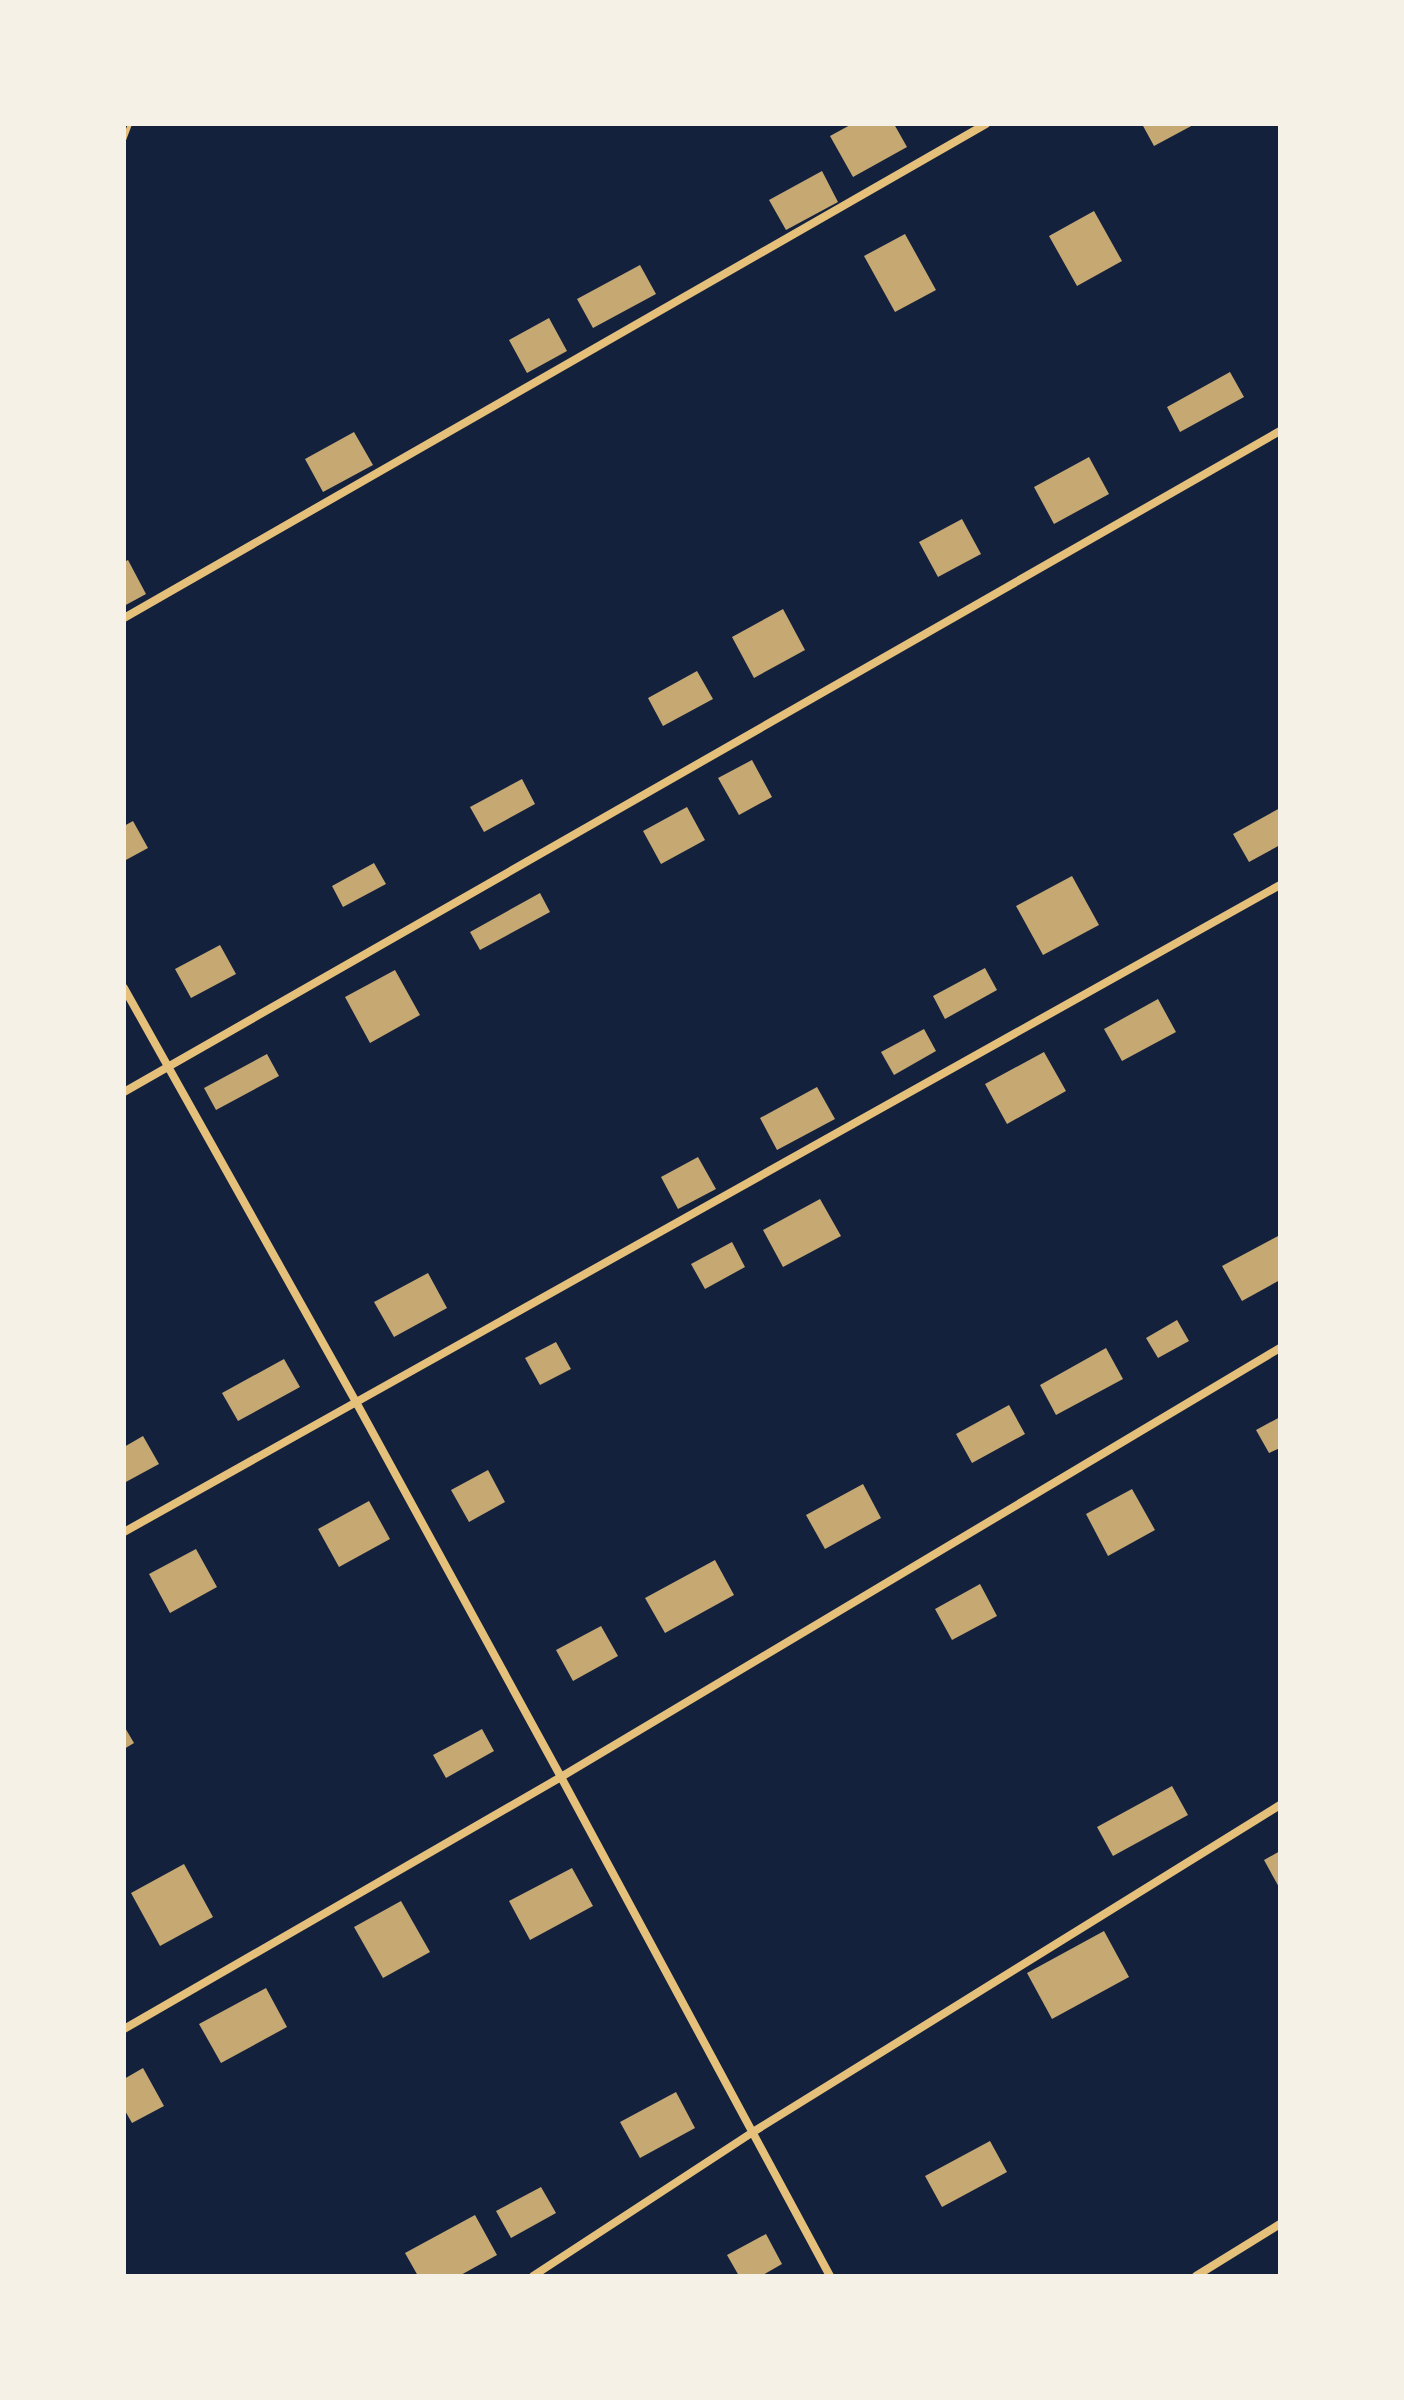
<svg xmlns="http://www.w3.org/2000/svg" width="1404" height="2400" font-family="'Fira Sans Condensed',sans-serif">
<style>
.building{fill:#c6a872}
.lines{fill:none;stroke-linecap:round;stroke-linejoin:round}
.path{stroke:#e5c07b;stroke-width:4}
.minor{stroke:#e5c07b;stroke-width:8}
</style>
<rect width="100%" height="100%" fill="#14213d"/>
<path class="building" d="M852 124H894L907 147 853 177 830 136Z
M1142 124H1195L1154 146Z
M822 171 838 202 786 230 769 200Z
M1094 211 1122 261 1077 286 1049 236Z
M905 234 936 290 895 312 864 256Z
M640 265 656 294 593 328 577 299Z
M549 318 567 351 527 373 509 340Z
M1230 372 1244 397 1180 432 1167 407Z
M354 432 373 465 323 492 305 459Z
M1089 457 1109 494 1054 524 1034 487Z
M962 519 981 554 938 577 919 542Z
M128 560 146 594 124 606V562Z
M783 609 805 650 754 678 732 637Z
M697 671 713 699 663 726 648 698Z
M752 760 772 797 739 815 718 778Z
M522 779 535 804 484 832 470 807Z
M687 807 705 840 661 864 643 831Z
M1280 808V845L1249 862 1233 834Z
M133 821 148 848 124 861V826Z
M374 863 386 884 343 907 332 886Z
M1072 876 1099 925 1043 955 1016 906Z
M540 893 550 912 480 950 470 932Z
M220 945 236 974 191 998 175 969Z
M985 968 997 990 945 1019 933 996Z
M395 970 420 1015 370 1043 345 997Z
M1158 999 1176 1032 1122 1061 1104 1029Z
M924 1029 936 1051 894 1075 881 1052Z
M1044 1052 1066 1091 1007 1124 985 1084Z
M267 1054 279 1076 216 1110 204 1088Z
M817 1087 835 1119 777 1150 760 1118Z
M698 1157 716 1189 678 1209 661 1177Z
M820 1199 841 1236 783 1267 763 1230Z
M1280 1235V1280L1242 1301 1222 1266Z
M732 1242 745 1267 705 1289 691 1264Z
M428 1273 447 1308 394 1337 374 1302Z
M1177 1320 1189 1341 1158 1358 1146 1338Z
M556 1342 571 1369 540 1385 525 1358Z
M1106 1348 1123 1379 1056 1415 1040 1385Z
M284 1359 300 1387 238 1421 222 1393Z
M1009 1405 1025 1434 972 1463 956 1434Z
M1280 1417V1448L1269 1453 1256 1430Z
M143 1436 159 1464 124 1483V1447Z
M488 1470 505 1502 469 1522 451 1490Z
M863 1484 881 1518 825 1549 806 1515Z
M1132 1489 1155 1530 1108 1556 1086 1514Z
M369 1501 390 1539 339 1567 318 1529Z
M196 1549 217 1587 170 1613 149 1574Z
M715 1560 734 1595 665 1633 645 1598Z
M980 1584 997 1616 952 1640 935 1609Z
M601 1626 618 1656 573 1681 556 1650Z
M124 1726 134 1743 124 1749Z
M482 1729 494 1751 446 1778 433 1755Z
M1172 1786 1188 1815 1113 1856 1097 1827Z
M1280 1851V1889L1264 1860Z
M184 1864 213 1917 160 1946 131 1893Z
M572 1868 593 1906 530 1940 509 1901Z
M401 1901 430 1952 383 1978 354 1927Z
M1104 1931 1129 1977 1052 2019 1027 1973Z
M266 1988 287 2027 221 2063 199 2024Z
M143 2068 164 2106 132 2123 124 2109V2079Z
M676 2092 695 2128 640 2158 620 2122Z
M990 2141 1007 2172 942 2207 925 2176Z
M541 2187 556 2213 511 2238 496 2211Z
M475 2215 497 2255 459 2276H418L405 2253Z
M766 2234 782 2264 761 2276H739L727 2255Z"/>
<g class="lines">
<path class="path" d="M124 140 130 124"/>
<path class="minor" d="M124 618 986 124
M124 988 356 1402 561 1777 1280 1348
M124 1092 1280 431
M124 1532 1280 885
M124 2029 561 1777 830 2276
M533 2276 753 2132 1280 1805
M1196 2276 1280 2224"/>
</g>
<rect width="1404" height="2400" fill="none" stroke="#f6f1e7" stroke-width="252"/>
</svg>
